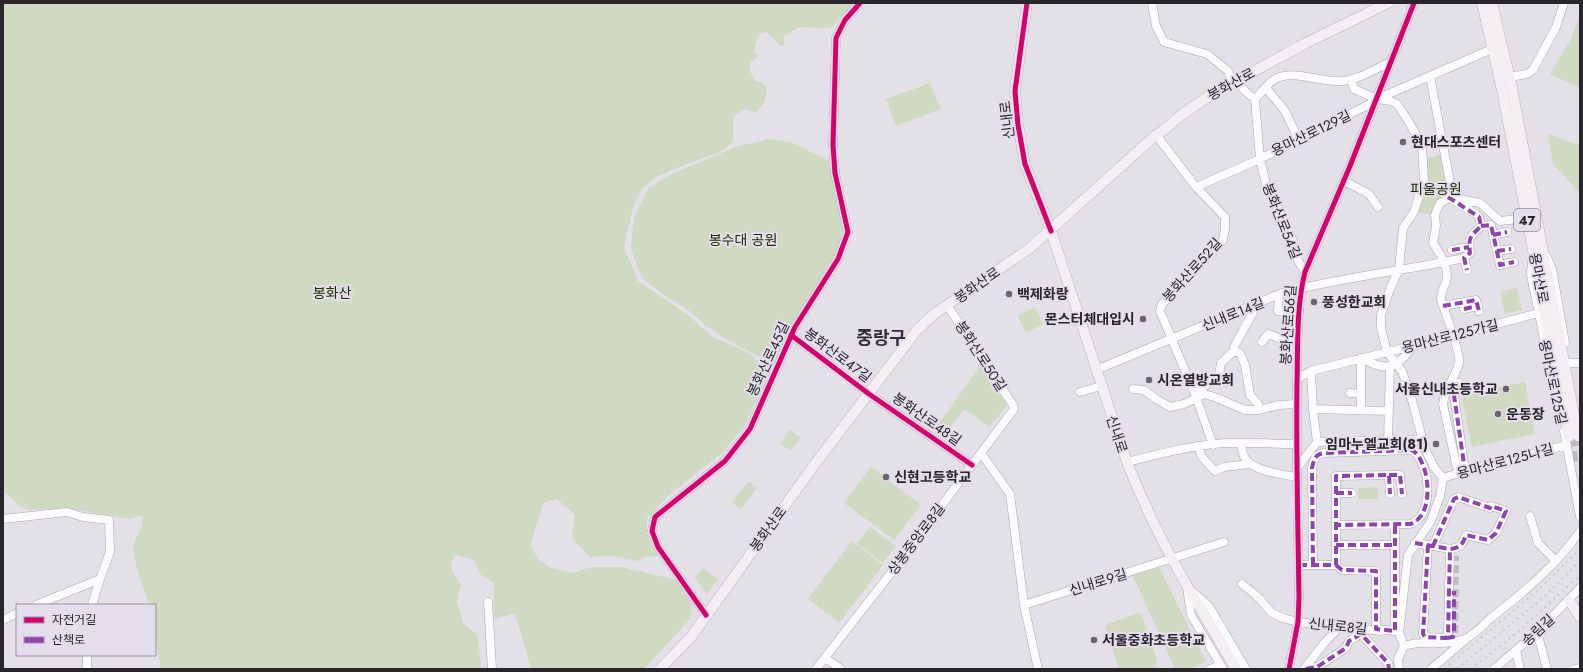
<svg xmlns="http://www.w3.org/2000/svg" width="1583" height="672" font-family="Jost,'Noto Sans KR',sans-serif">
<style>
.green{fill:#d0d9c2}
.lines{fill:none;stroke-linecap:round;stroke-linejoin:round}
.minor-tunnel{stroke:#bebbc2;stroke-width:8;stroke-dasharray:8 4;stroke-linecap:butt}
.major-tunnel{stroke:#bebbc2;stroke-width:10;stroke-dasharray:10 5;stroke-linecap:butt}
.minor-casing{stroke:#aba8ae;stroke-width:9}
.major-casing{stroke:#beb1be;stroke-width:11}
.minor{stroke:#fbfafc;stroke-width:8}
.major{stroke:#f4eef3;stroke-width:10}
.rail{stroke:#cbcacd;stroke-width:2;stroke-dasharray:2 4;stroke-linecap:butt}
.quiet{stroke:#8e44ad;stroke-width:4;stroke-dasharray:8 4;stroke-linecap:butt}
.cycleway-casing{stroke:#e4ddec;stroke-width:8}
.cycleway{stroke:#d6006c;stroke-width:5}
.poi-dot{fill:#6a666d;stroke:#e4ddec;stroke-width:1.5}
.labels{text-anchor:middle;stroke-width:4;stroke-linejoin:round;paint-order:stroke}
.shield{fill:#e4ddec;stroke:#605c65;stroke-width:1}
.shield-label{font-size:13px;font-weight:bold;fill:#28252b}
.street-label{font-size:14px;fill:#28252b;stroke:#e4ddec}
.poi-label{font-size:14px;font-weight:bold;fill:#28252b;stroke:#e4ddec;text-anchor:start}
.park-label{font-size:14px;fill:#212f00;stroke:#e4ddec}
.district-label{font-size:18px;font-weight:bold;fill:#332d39;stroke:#e4ddec}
</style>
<rect width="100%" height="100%" fill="#e4e0e8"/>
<path class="green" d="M3 3H854L831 28 800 27 783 36 785 44 780 46 767 32 758 34 754 51 759 56 750 63V72L756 81 762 82 767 89 764 103 756 112 744 109 733 117V142L720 152 689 163 656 177 642 189 633 207 624 247 638 281 687 314 711 336 747 352 768 370V376L744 427 722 453 669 495 647 518V534L658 556 644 557 639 561 611 556 590 557 572 538 575 515 557 499 543 503 530 546 540 561 551 568 572 573 592 567H620L648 573 676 580 692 605 690 619 644 669H531L515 613 494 619V583L481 575 474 560 456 555 451 562 452 571 461 584 457 601 463 623 478 635 481 669H161L155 635V605H149C145 589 131 559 134 544 137 531 145 531 142 515L130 519 67 508 29 510 21 507 3 490Z
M1580 14V88L1550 74 1571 39Z
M930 83 941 109 896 126 886 99Z
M1548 133 1580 146V193L1553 164Z
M769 139 793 143 829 161 840 206 844 233 832 267 772 371 760 357 726 339 705 325 686 308 671 300 643 279 637 266 631 248 634 217 649 187 674 173 738 146Z
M1445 153 1452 193 1435 215 1414 212 1422 181 1420 161Z
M1517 288 1522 310 1505 314 1500 292Z
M1035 307 1043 324 1026 333 1018 316Z
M980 366 1007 405 989 427 964 409 947 432 938 425Z
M1525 382 1535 434 1472 447 1461 395Z
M790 430 800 438 790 451 780 443Z
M871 467 921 505 894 540 844 503Z
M748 481 757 488 741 509 732 503Z
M1378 487V499H1358V488Z
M870 527 896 546 883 563 857 544Z
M852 541 883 565 839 623 808 599Z
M1159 567 1206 662 1187 669H1175L1133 576Z
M703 568 718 579 707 594 695 578Z
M1138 613 1141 614 1157 659 1155 668 1151 669H1119L1105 626 1107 624Z"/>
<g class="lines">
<path class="minor-tunnel" d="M1454 633 1455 556"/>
<path class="major-tunnel" d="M1578 436 1580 450
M1569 437 1574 464"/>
<g class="minor-casing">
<path id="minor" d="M1152 3 1156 26 1164 42 1207 54 1228 71 1233 82
M1430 76 1452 193 1446 200 1440 203 1435 215 1436 226 1433 243C1440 254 1450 267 1446 282 1443 288 1441 293 1441 300 1445 311 1461 354 1459 363 1455 378 1446 386 1443 404L1458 473
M1510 77 1527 74 1533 70 1556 27 1564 3
M1351 79 1354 89 1377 99 1391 101 1397 104 1409 122 1422 146 1424 180 1414 212 1403 228 1399 269 1390 289 1381 315V328L1387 352 1402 371 1412 400 1425 449 1434 467 1443 478 1440 496 1431 521 1408 555 1399 633 1404 646 1398 659 1399 669
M1237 81 1245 91 1255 99 1260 159 1266 184 1293 241 1297 259 1305 272
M1266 88 1285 111 1299 140
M1255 99C1261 93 1266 86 1272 81 1290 67 1320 83 1342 81 1358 80 1375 69 1390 62
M1156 135 1196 187 1225 217V229L1223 240 1162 304 1160 311 1196 397 1213 445
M1344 181 1369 194 1378 207
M1196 187 1260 159 1368 105 1377 99 1492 49
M1452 193 1464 200 1480 203 1500 221 1527 218
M1481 226 1491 225 1500 265 1514 262
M1493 235 1507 232
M1452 250 1469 247
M1497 251 1511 249
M1547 257 1552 269 1565 343
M1464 258 1467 270
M1532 259 1531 275 1554 387
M1279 294 1278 311 1299 314
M1258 303 1234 347V351L1240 353 1245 365 1250 395 1258 404 1259 410
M1443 306 1476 300 1479 311
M1464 309 1478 306
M791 335 869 394 972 465
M1262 342 1268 334 1279 338 1298 339
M1569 363H1580
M1096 370 1282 293C1342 277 1404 271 1464 258L1470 253C1468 237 1470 237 1481 226L1479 217 1476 214 1448 197
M1311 371 1313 409 1317 442
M1297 379 1311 371 1453 336 1538 313
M1459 383 1454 395 1465 471
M1133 389 1144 390 1156 399 1170 407 1184 404 1205 394 1217 398 1245 410H1259L1279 405 1296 404
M1080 392 1101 386
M1194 392 1208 384 1219 375 1221 363 1234 351
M1350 393 1361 394
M1313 409 1389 411
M1361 410V358C1389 373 1395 368 1414 346
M1564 431 1580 517
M1388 440 1390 366
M1317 442 1422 440
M1241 443C1242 448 1242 454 1245 458 1252 471 1284 475 1297 477
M1198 447 1202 457 1215 471 1224 467 1250 464
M981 453 1010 494 1024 605 1038 669
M1127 462C1159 454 1193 445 1226 443 1249 442 1273 444 1297 444
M1297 468 1317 442
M1389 475H1400L1402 494
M1443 478 1465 471 1567 445
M1336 493H1352
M1530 516 1538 543 1556 561
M3 519 67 512 83 517 109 520 110 552 100 579 92 605
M1415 543 1450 549C1460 548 1463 544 1466 535L1488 540 1496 533 1506 511 1491 506 1490 508 1458 497 1454 499 1433 546
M1336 545H1395
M1428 545 1423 634 1425 637 1446 638 1448 635 1450 549
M1299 565H1336V476L1389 475 1390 494
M1313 565 1312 468C1314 460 1315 454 1324 453L1412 450C1431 462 1435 517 1410 524L1336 525
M1336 565 1342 570 1376 571V629L1395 631V525
M1242 584 1257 596 1272 613 1283 618 1298 622 1381 631
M488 602 492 669
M36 605 100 579
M1024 605 1224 542
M706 615 658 547 652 531 655 517 725 461 750 429 795 327 838 259 848 232 835 173 833 145 836 38 845 20 860 3
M3 620 17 613
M1537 632 1547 669
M1404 646C1424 639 1445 647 1465 639 1474 635 1483 625 1491 618 1524 592 1556 566 1580 531
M1516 650 1520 669
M825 658 841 669
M87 669V655
M816 669 891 573 1014 409 1013 405 947 305
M1210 669 1221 665
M1223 669 1191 615 1187 587 1209 606 1246 669
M1289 669 1298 622 1299 598C1298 526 1296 455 1297 384 1298 347 1296 308 1305 272L1350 166 1414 3
M1304 669 1325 642 1341 626
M1306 669 1317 667 1346 648 1349 641 1361 634 1388 663 1389 669
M1431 669 1464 641
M1494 669 1537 632 1580 588
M1575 669 1580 668"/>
</g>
<g class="major-casing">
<path id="major" d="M1027 3 1015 91 1018 125 1025 164 1051 231 1127 462C1155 535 1196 602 1236 669
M1482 3 1502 90 1569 437
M1492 3 1512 88 1578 436
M1569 600 1580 617
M660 669 691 637 812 468 917 330 934 314 1030 248 1156 135 1164 130 1181 115 1212 94 1304 44 1388 3"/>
</g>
<use href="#minor" class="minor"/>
<use href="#major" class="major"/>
<path class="rail" d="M1444 669 1539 589 1580 549
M1457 669 1545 596 1580 561
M1471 669 1519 631 1580 575"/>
<path class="quiet" d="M1448 197 1479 217 1481 226C1470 237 1468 237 1470 253L1464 258 1467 270
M1481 226 1491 225 1500 265 1514 262
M1493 235 1507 232
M1452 250 1469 247
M1497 251 1511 249
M1443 306 1476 300 1479 311
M1464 309 1478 306
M1459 383 1454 395 1465 471
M1388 440H1422
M1389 475H1400L1402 494
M1336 493H1352
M1415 543 1450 549C1460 548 1463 544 1466 535L1488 540 1496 533 1506 511 1491 506 1490 508 1458 497 1454 499 1433 546
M1336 545H1395
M1428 545 1423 634 1425 637 1446 638 1448 635 1450 549
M1299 565H1336V476L1389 475 1390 494
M1313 565 1312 468C1314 460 1315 454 1324 453L1412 450C1431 462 1435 517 1410 524L1336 525
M1336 565 1342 570 1376 571V629L1395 631V525
M1447 638 1453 637 1454 633V591
M1306 669 1317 667 1346 648 1349 641 1361 634 1388 663 1389 669"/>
<g class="cycleway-casing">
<path id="cycleway" d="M1027 3 1015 91 1018 125 1025 164 1051 231
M791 335 869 394 972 465
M706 615 658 547 652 531 655 517 725 461 750 429 795 327 838 259 848 232 835 173 833 145 836 38 845 20 860 3
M1289 669 1298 622 1299 598C1298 526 1296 455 1297 384 1298 347 1296 308 1305 272L1350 166 1414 3"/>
</g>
<use href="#cycleway" class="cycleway"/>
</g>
<g class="poi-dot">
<circle cx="1403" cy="142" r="4"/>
<circle cx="1009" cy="294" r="4"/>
<circle cx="1314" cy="302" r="4"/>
<circle cx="1143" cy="319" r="4"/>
<circle cx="1149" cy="380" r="4"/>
<circle cx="1506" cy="389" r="4"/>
<circle cx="1498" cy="414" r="4"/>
<circle cx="1436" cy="444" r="4"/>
<circle cx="886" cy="477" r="4"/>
<circle cx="1094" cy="640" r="4"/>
</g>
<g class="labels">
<rect class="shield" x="1514" y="209" width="26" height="22" rx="3"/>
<g class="shield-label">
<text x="1527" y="225">47</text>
</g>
<g class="street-label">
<text transform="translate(1231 84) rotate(-29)" y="5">봉화산로</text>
<text transform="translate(1007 120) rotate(-97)" y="5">신내로</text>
<text transform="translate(1311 133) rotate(-26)" y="5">용마산로129길</text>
<text transform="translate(1282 221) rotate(68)" y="5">봉화산로54길</text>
<text transform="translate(1192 270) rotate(-48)" y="5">봉화산로52길</text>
<text transform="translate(1539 278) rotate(79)" y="5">용마산로</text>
<text transform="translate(977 285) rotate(-35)" y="5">봉화산로</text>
<text transform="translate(1233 314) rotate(-22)" y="5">신내로14길</text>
<text transform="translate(1288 325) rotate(-86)" y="5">봉화산로56길</text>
<text transform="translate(1450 336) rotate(-14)" y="5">용마산로125가길</text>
<text transform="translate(838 355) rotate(37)" y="5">봉화산로47길</text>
<text transform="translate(981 356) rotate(57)" y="5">봉화산로50길</text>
<text transform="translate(768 359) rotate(-65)" y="5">봉화산로45길</text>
<text transform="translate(1553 382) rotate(78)" y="5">용마산로125길</text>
<text transform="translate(927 419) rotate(35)" y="5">봉화산로48길</text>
<text transform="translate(1117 434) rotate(72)" y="5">신내로</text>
<text transform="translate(1505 461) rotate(-15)" y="5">용마산로125나길</text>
<text transform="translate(768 529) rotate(-54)" y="5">봉화산로</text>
<text transform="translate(916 539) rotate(-53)" y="5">상봉중앙로8길</text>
<text transform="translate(1098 582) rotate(-17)" y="5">신내로9길</text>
<text transform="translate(1338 626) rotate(6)" y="5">신내로8길</text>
<text transform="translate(1538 630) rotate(-43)" y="5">송림길</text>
</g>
<g class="poi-label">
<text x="1411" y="147">현대스포츠센터</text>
<text x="1017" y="299">백제화랑</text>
<text x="1322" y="307">풍성한교회</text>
<text x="1135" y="324" text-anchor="end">몬스터체대입시</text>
<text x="1157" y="385">시온열방교회</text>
<text x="1498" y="394" text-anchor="end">서울신내초등학교</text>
<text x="1506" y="419">운동장</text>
<text x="1428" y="449" text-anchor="end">임마누엘교회(81)</text>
<text x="894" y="482">신현고등학교</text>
<text x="1102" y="645">서울중화초등학교</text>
</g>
<g class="park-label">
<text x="1436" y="194">피울공원</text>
<text x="743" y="245">봉수대 공원</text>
<text x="332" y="298">봉화산</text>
</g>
<g class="district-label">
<text x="881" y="344">중랑구</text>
</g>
</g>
<rect width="1583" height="672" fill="none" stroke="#28252b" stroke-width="8"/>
<rect x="16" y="604" width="140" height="52" fill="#e4ddec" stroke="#99939f"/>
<rect x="24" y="617" width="20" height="6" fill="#d6006c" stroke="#99939f"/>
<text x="52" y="624" font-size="12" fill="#28252b">자전거길</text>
<rect x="24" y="637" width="20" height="6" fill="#8e44ad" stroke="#99939f"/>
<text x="52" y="644" font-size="12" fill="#28252b">산책로</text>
</svg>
